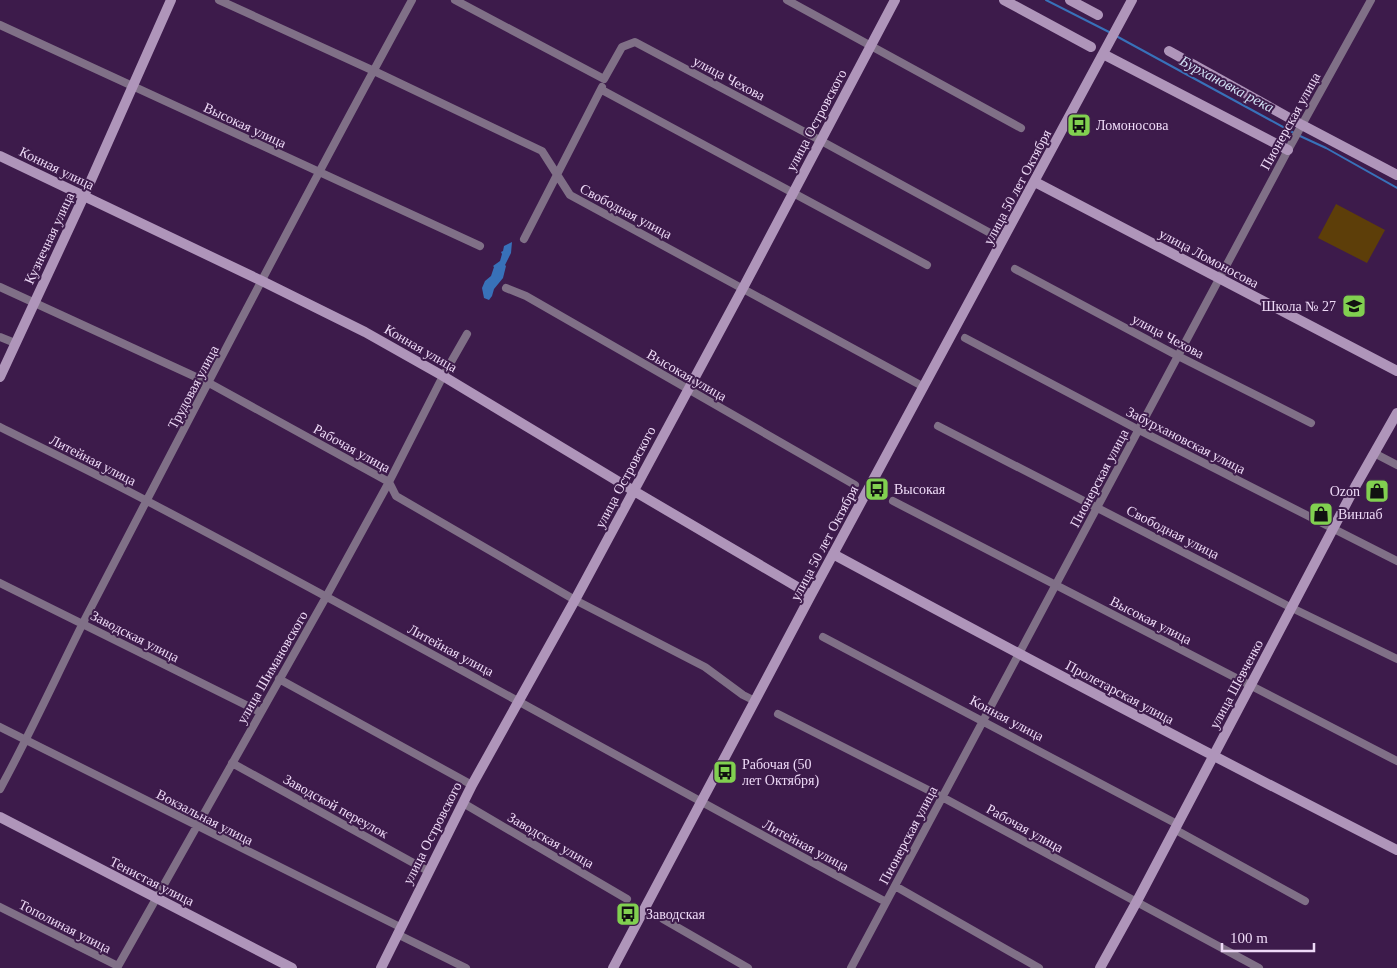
<svg xmlns="http://www.w3.org/2000/svg" width="1397" height="968" font-family="'Times New Roman',serif">
<style>
.green{fill:#5d3e09}
.water{fill:#3871b9}
.lines{fill:none;stroke-linecap:round;stroke-linejoin:round}
.stream{stroke:#3871b9;stroke-width:2}
.street{stroke:#807087;stroke-width:8}
.secondary{stroke:#af95ba;stroke-width:10}
.labels{text-anchor:middle;stroke-width:4;stroke-linejoin:round;paint-order:stroke}
.street-label{font-size:14px;fill:#eedaf7;stroke:#3d1b4b}
.poi-label{font-size:14px;fill:#eedaf7;stroke:#3d1b4b;text-anchor:start}
.water-label{font-size:15px;font-style:italic;fill:#d1e0f4;stroke:#3d1b4b}
</style>
<rect width="100%" height="100%" fill="#3d1b4b"/>
<path class="green" d="M1336 204 1385 230 1367 263 1318 238Z"/>
<path class="water" d="M512 242 511 253 505 265 506 266 503 278 494 289 492 296 489 300 484 298 482 288 485 281 491 276 494 267 493 266 500 261 502 254 501 252 503 251 504 246Z"/>
<g class="lines">
<path class="stream" d="M1046 0 1109 32
M1118 37 1294 133
M1300 136 1326 148 1397 188"/>
<path class="street" d="M219 0 374 71 542 151 570 195 924 387
M455 0 604 79 622 47 635 42 814 137 1003 240
M787 0 1021 128
M0 25 480 246
M602 90 927 265
M524 239 602 87
M1015 269 1178 356 1311 423
M0 287 209 383 389 482 396 496 575 600 705 667 743 695 755 701
M506 288 526 296 855 485
M0 337 15 343
M965 338 1139 430 1397 561
M938 426 1292 608 1397 659
M0 427C50 452 100 476 149 502 397 632 640 770 886 902
M1374 453 1397 465
M893 501 1397 761
M0 583 260 712
M823 637 1177 824
M279 679 472 785
M778 714 942 797 1259 968
M0 727 400 927
M232 763 428 871
M0 789C30 734 56 677 84 621 192 413 300 205 412 0
M463 803 627 899
M1174 829 1305 901
M895 886 1039 968
M0 907 118 966
M663 919 748 968
M397 934 466 968
M117 968 326 597 389 482 443 376 467 334
M851 968 1288 150 1371 0"/>
<path class="secondary" d="M1004 0 1091 47
M1070 0 1098 15
M1169 51 1302 125 1397 175
M1103 54 1288 150
M0 156 262 281 365 332 443 376 634 491 811 595
M1035 182 1397 371
M0 377 84 196 171 0
M833 554C1020 655 1208 754 1397 850
M0 817 292 968
M381 968 472 785 575 600 743 288 895 0
M613 968 811 595 1132 0
M1100 968 1136 903 1355 487 1397 413"/>
</g>
<defs>
<g id="bus-square" transform="scale(1.25)"><rect x="-9" y="-9" width="18" height="18" rx="4" fill="#81d050" stroke="#3d1b4b"/><path d="M-5-6H5V4H4V6H2V4H-2V6H-4V4H-5ZM-3.5-4V0h7V-4ZM-3.5 1.2v1.5H-2V1.2ZM2 1.2v1.5H3.5V1.2Z" fill="#111"/></g>
<g id="school-square" transform="scale(1.25)"><rect x="-9" y="-9" width="18" height="18" rx="4" fill="#81d050" stroke="#3d1b4b"/><path d="M0-5L7-2L0 1L-7-2ZM-4 1L0 2.5L4 1V4Q0 6-4 4Z" fill="#111"/></g>
<g id="shop-square" transform="scale(1.25)"><rect x="-9" y="-9" width="18" height="18" rx="4" fill="#81d050" stroke="#3d1b4b"/><path d="M-5-2.5h2.3a2.7 3.5 0 0 1 5.4 0H5L5.5 6h-11ZM-1.5-2.5h3a1.5 2.3 0 0 0-3 0Z" fill="#111"/></g>
</defs>
<g fill-rule="evenodd">
<use href="#bus-square" x="1079" y="125"/>
<use href="#school-square" x="1354" y="306"/>
<use href="#bus-square" x="877" y="489"/>
<use href="#shop-square" x="1377" y="491"/>
<use href="#shop-square" x="1321" y="514"/>
<use href="#bus-square" x="725" y="772"/>
<use href="#bus-square" x="628" y="914"/>
</g>
<g class="labels">
<g class="street-label">
<text transform="translate(729 78) rotate(28)" y="5">улица Чехова</text>
<text transform="translate(816 120) rotate(-62)" y="5">улица Островского</text>
<text transform="translate(1290 121) rotate(-61)" y="5">Пионерская улица</text>
<text transform="translate(245 125) rotate(25)" y="5">Высокая улица</text>
<text transform="translate(57 168) rotate(26)" y="5">Конная улица</text>
<text transform="translate(1017 187) rotate(-62)" y="5">улица 50 лет Октября</text>
<text transform="translate(626 211) rotate(28)" y="5">Свободная улица</text>
<text transform="translate(49 238) rotate(-65)" y="5">Кузнечная улица</text>
<text transform="translate(1209 258) rotate(28)" y="5">улица Ломоносова</text>
<text transform="translate(1168 336) rotate(28)" y="5">улица Чехова</text>
<text transform="translate(421 348) rotate(30)" y="5">Конная улица</text>
<text transform="translate(687 375) rotate(30)" y="5">Высокая улица</text>
<text transform="translate(193 387) rotate(-62)" y="5">Трудовая улица</text>
<text transform="translate(1186 440) rotate(27)" y="5">Забурхановская улица</text>
<text transform="translate(352 448) rotate(29)" y="5">Рабочая улица</text>
<text transform="translate(93 460) rotate(27)" y="5">Литейная улица</text>
<text transform="translate(625 477) rotate(-62)" y="5">улица Островского</text>
<text transform="translate(1099 478) rotate(-62)" y="5">Пионерская улица</text>
<text transform="translate(1173 532) rotate(27)" y="5">Свободная улица</text>
<text transform="translate(824 543) rotate(-62)" y="5">улица 50 лет Октября</text>
<text transform="translate(1151 620) rotate(27)" y="5">Высокая улица</text>
<text transform="translate(135 636) rotate(27)" y="5">Заводская улица</text>
<text transform="translate(451 650) rotate(28)" y="5">Литейная улица</text>
<text transform="translate(272 667) rotate(-60)" y="5">улица Шимановского</text>
<text transform="translate(1236 684) rotate(-62)" y="5">улица Шевченко</text>
<text transform="translate(1120 692) rotate(28)" y="5">Пролетарская улица</text>
<text transform="translate(1007 718) rotate(28)" y="5">Конная улица</text>
<text transform="translate(336 806) rotate(29)" y="5">Заводской переулок</text>
<text transform="translate(205 817) rotate(27)" y="5">Вокзальная улица</text>
<text transform="translate(1025 828) rotate(29)" y="5">Рабочая улица</text>
<text transform="translate(432 833) rotate(-63)" y="5">улица Островского</text>
<text transform="translate(908 835) rotate(-62)" y="5">Пионерская улица</text>
<text transform="translate(551 840) rotate(30)" y="5">Заводская улица</text>
<text transform="translate(806 845) rotate(28)" y="5">Литейная улица</text>
<text transform="translate(152 881) rotate(27)" y="5">Тенистая улица</text>
<text transform="translate(65 926) rotate(27)" y="5">Тополиная улица</text>
</g>
<g class="poi-label">
<text x="1096" y="130">Ломоносова</text>
<text x="1336" y="311" text-anchor="end">Школа № 27</text>
<text x="894" y="494">Высокая</text>
<text x="1360" y="496" text-anchor="end">Ozon</text>
<text x="1338" y="519">Винлаб</text>
<text x="742" y="769">Рабочая (50<tspan x="742" dy="16">лет Октября)</tspan></text>
<text x="646" y="919">Заводская</text>
</g>
<g class="water-label">
<text transform="translate(1227 84) rotate(28)" y="5">Бурхановка река</text>
</g>
</g>
<path d="M1222 943v8h92v-8" fill="none" stroke="#eedaf7" stroke-width="2.5"/>
<text x="1230" y="943" font-size="15" fill="#eedaf7" stroke="#3d1b4b" stroke-width="4" paint-order="stroke">100 m</text>
</svg>
